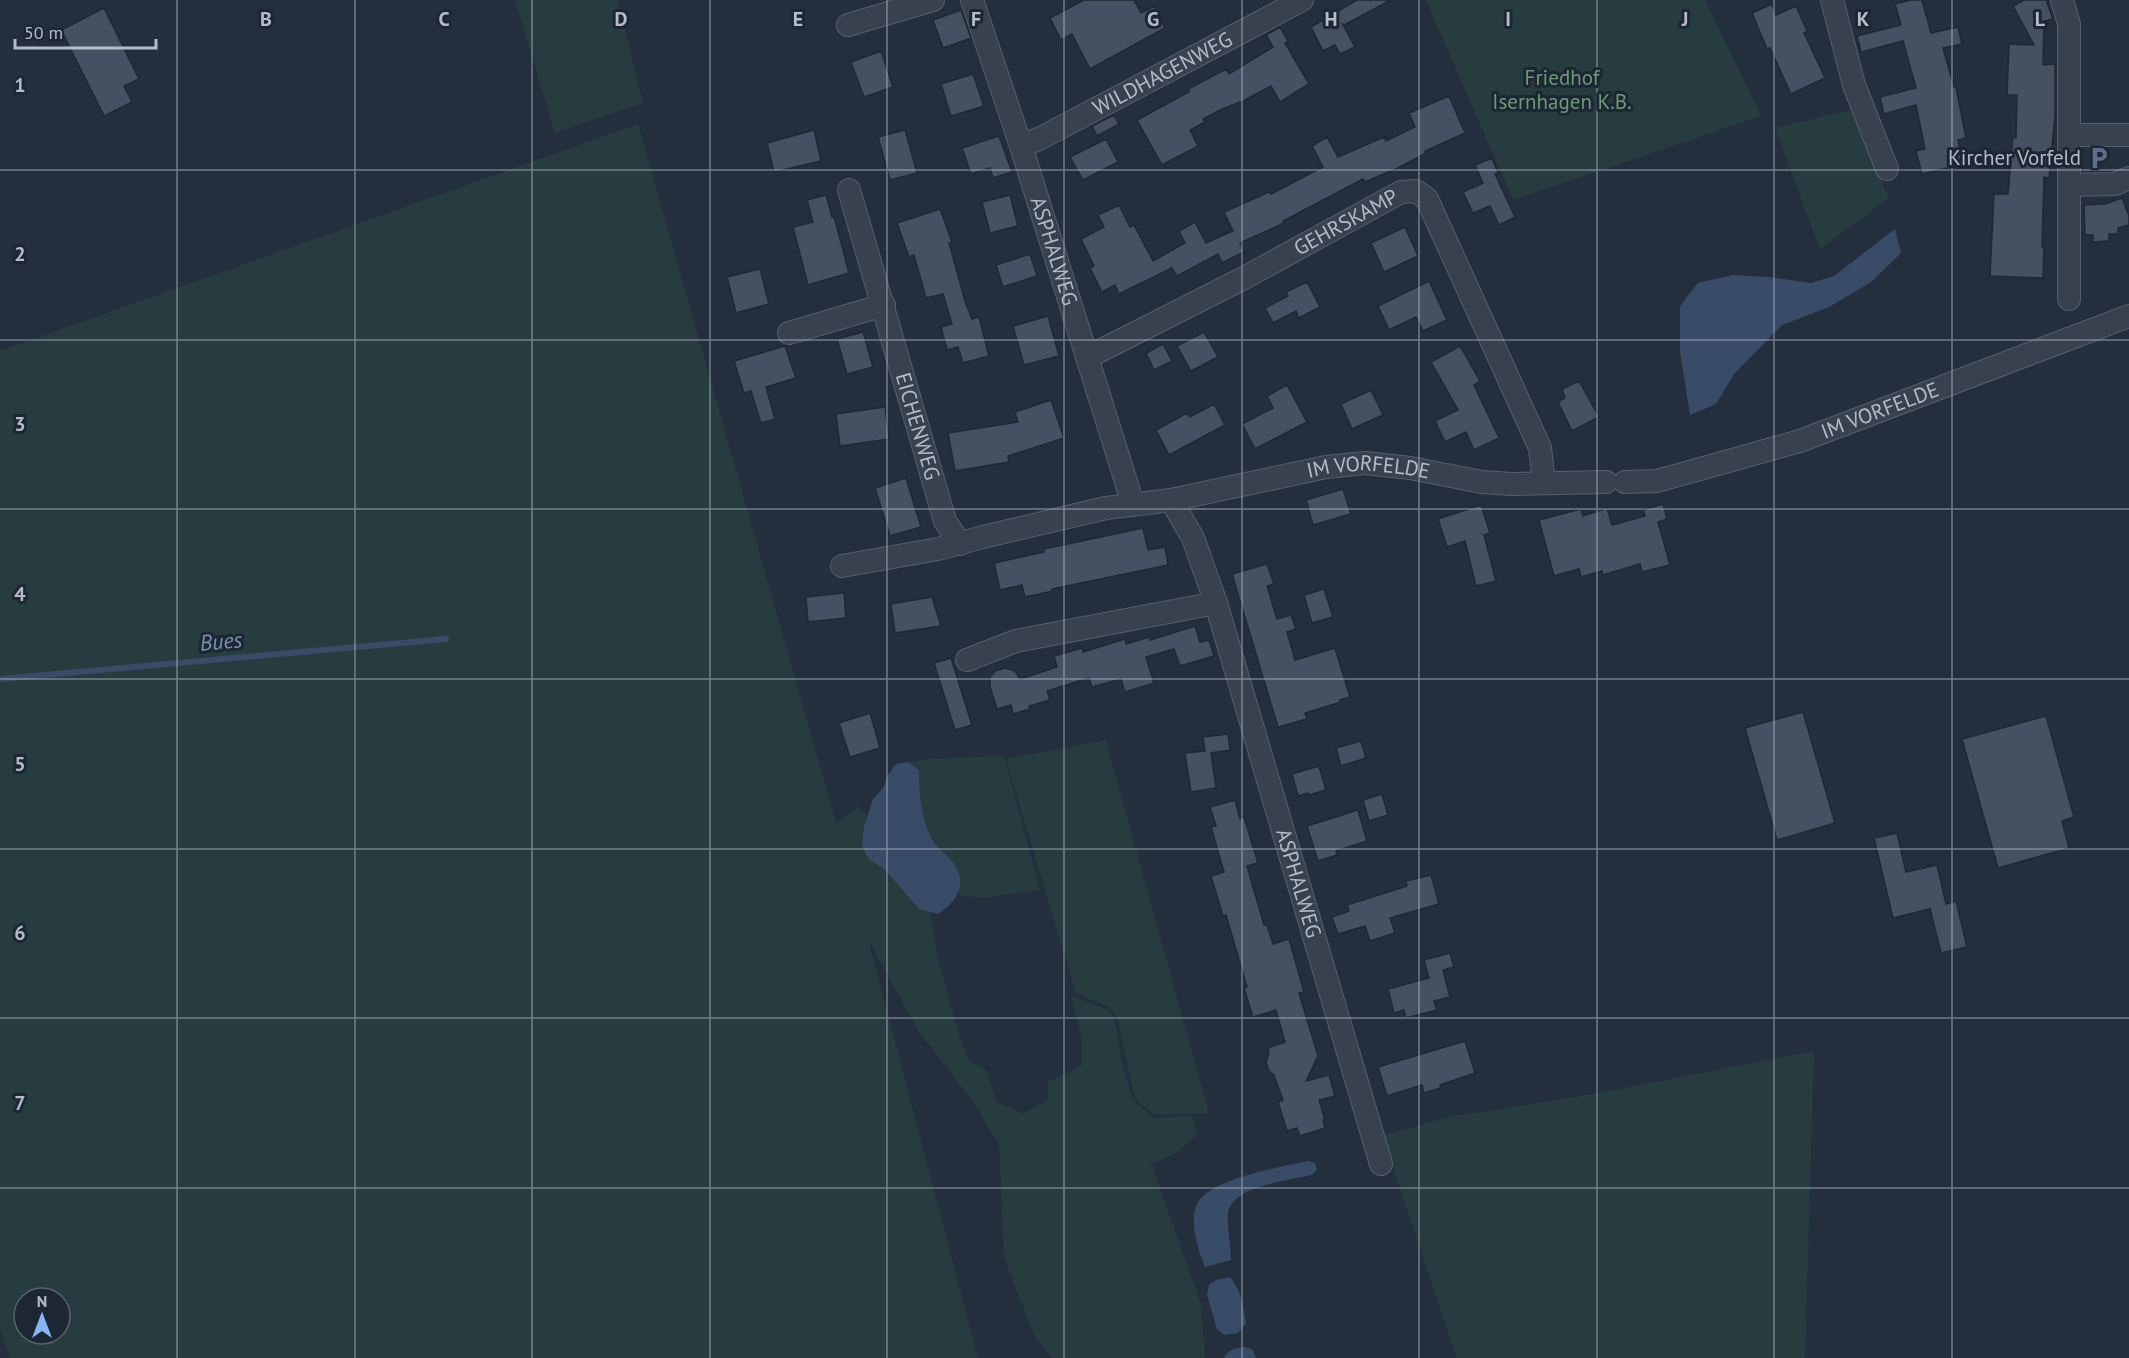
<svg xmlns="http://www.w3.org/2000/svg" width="2129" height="1358" font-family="'PT Sans',sans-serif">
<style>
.green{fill:#263c3f;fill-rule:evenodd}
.water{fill:#394c67}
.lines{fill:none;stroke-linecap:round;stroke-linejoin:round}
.stream{stroke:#394c67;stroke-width:6}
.building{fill:#455162;stroke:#1f2835;stroke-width:1.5}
.minor-casing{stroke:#565f6c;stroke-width:24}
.minor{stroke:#38414e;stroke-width:22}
.grid{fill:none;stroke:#b4bcc9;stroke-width:1.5;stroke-opacity:0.55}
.labels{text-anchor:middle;stroke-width:6;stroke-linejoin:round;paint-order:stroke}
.street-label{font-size:21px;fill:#b4bcc9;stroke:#1d2633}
.park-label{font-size:21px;fill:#6b9a76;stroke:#1d2633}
.poi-label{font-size:21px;fill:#b4bcc9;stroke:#1d2633;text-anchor:end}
.water-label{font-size:22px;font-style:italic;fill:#7c92b1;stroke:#1d2633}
.grid-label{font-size:20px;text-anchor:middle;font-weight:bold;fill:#b4bcc9;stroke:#1d2633;stroke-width:6;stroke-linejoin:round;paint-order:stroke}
</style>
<rect width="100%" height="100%" fill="#242f3e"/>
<path class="green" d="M515 0H618L643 103 555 133Z
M1426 0H1705L1761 116 1513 200Z
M1850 110 1889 198 1820 249 1775 128Z
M638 124 836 823 859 806 867 815 864 826 869 859 885 870 919 909 930 912 938 959 960 1038 968 1060 986 1070 997 1102 1024 1114 1048 1099V1082L1082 1066V1039L1071 996 1109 1010 1115 1021 1122 1063 1133 1100 1154 1118 1192 1116 1197 1135 1173 1155 1151 1163 1201 1304 1205 1358H1052L1034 1335 1004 1257 999 1144 971 1099 919 1032 868 939 978 1358H10L0 1330V351ZM24 1298H60V1334H24Z
M1106 740 1107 745 1209 1113 1154 1115 1135 1099 1118 1021 1110 1008 1076 993 1006 759Z
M1004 756 1040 890 983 898 958 895C963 858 945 864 932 839 921 818 919 793 919 770L907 763 926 759Z
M1814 1051 1805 1358H1457L1382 1136 1448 1117 1593 1094Z"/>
<path class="water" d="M1895 229 1901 253 1871 282 1829 307 1782 325 1734 374 1716 404 1690 415 1680 351V306L1698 283 1733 275 1769 277 1811 283 1834 276Z
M908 762 919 770C919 793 921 818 932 839 936 847 945 853 951 860 969 882 959 900 938 914L919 909 885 870 869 859 862 846 864 826 873 799 883 788 888 775 896 764Z
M1308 1161 1315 1163 1317 1169 1312 1175C1290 1180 1230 1186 1228 1214 1227 1229 1231 1245 1231 1260L1205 1267C1198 1250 1189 1221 1197 1204 1210 1178 1282 1167 1308 1161Z
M1230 1277C1241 1290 1243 1305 1246 1323L1238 1333 1224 1335 1217 1329 1207 1295 1209 1285 1216 1280Z
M1245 1347 1253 1350 1256 1358H1224C1229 1349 1235 1348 1245 1347Z"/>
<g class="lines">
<path class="stream" d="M0 679 446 639"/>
</g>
<path class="building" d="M1084 0H1134L1141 13 1154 6 1165 28 1090 69 1072 34 1061 40 1050 18Z
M1357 0H1391L1344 25 1342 23 1355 47 1340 54 1335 45 1323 51 1311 27Z
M1911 0H1922L1931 33 1958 27 1962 44 1943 48 1954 87H1956L1966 138 1958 140 1964 164 1922 174 1916 151 1925 149 1916 105 1884 114 1880 97 1916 88 1903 41 1861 52 1857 36 1901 25 1895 4Z
M2024 0H2046L2053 19 2044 21 2043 65 2055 64V116L2049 178 2044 177 2042 247H2044L2043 278 1990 276 1994 194H2008L2013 138H2016L2017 95H2007L2009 44 2034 45 2013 6Z
M1772 4 1776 15 1796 6 1807 31 1804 33 1825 78 1791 94 1770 48 1767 49 1752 13Z
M104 8 139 79 124 86 132 102 104 116 61 30Z
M961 10 971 38 943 48 933 20Z
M1280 27 1288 41 1285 43 1309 84 1280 102 1271 86 1243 101 1222 109 1203 119 1205 122 1190 130 1198 146 1162 165 1137 120 1189 92 1188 89 1226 69 1229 74 1273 47 1266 35Z
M881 51 893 87 864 97 851 62Z
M973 74 984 106 951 116 941 84Z
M1449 96 1465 133 1425 151 1426 153 1398 168 1365 182 1363 179 1283 221 1284 223 1240 243 1244 252 1222 263 1218 254 1177 276 1172 268 1119 294 1115 285 1102 292 1090 268 1094 266 1081 239 1104 227 1098 215 1119 205 1130 227 1134 225 1153 261 1185 243 1179 231 1195 222 1206 243 1233 231 1224 212 1269 192 1271 194 1323 167 1312 146 1327 137 1338 157 1384 137 1386 141 1415 127 1409 113Z
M1114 115 1119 124 1097 136 1092 126Z
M814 130 821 161 774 172 767 143Z
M905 130 917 173 890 180 878 137Z
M999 136 1012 172 993 178 990 168 971 174 962 148Z
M1106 139 1118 162 1083 180 1070 157Z
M1492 158 1498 173 1495 174 1515 217 1499 225 1490 206 1473 213 1463 192 1483 183 1475 165Z
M826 195 832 217 834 216 849 273 808 285 793 227 813 222 807 200Z
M1010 195 1018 226 990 233 982 202Z
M2122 198 2129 216V225L2118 228V234H2109V241L2093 242V235H2085L2084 205 2105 204Z
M940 209 952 242 949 243 965 301 972 319 979 317 989 356 963 363 958 347 947 350 941 327 952 324 943 294 926 298 914 255 909 257 897 223Z
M1405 227 1418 256 1384 272 1371 243Z
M1030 254 1037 276 1003 287 996 265Z
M760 269 769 304 736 313 727 277Z
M1429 281 1447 320 1423 331 1416 317 1389 330 1378 306Z
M1307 282 1320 307 1299 318 1296 311 1273 323 1265 308 1288 296 1286 292Z
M1048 316 1059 356 1024 365 1013 326Z
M863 332 873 367 847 374 837 339Z
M1204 332 1218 357 1191 371 1177 346Z
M1163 344 1172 361 1154 370 1146 353Z
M785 346 796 378 766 387 775 419 761 423 751 391 744 393 734 361Z
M1460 346 1480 381 1474 385 1499 438 1474 450 1466 432 1445 442 1435 421 1458 410 1431 362Z
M1579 381 1599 417 1572 431 1558 402 1565 398 1562 389Z
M1287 385 1307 422 1255 449 1242 424 1273 408 1267 396Z
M1371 390 1383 415 1352 429 1341 404Z
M1051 400 1064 438 1008 456 1009 462 955 471 948 433 1018 422 1015 412Z
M1214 404 1225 425 1169 455 1156 430 1187 413 1190 417Z
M885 407 889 439 840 446 836 414Z
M906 478 921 527 890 536 875 488Z
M1343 489 1351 514 1313 525 1306 500Z
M1663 504 1667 519 1658 522 1670 565 1642 572 1640 564 1603 575 1602 571 1581 577 1579 569 1554 576 1539 520 1581 509 1583 516 1607 508 1612 525 1645 516 1643 510Z
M1481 505 1490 533 1484 535 1496 581 1476 586 1465 541 1447 547 1438 519Z
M1143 528 1148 550 1165 547 1168 565 1052 589 1053 591 1025 597 1022 585 1000 590 994 563 1044 552V549Z
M1267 564 1274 584 1267 586 1277 619 1291 615 1296 629 1287 632 1295 660 1335 648 1350 697 1340 700 1341 702 1305 713 1307 719 1278 727 1232 574Z
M1324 589 1333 617 1312 623 1304 595Z
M844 593 846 618 808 622 806 597Z
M932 597 941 626 895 633 891 604Z
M1195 626 1200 642 1209 640 1214 656 1180 666 1174 649 1146 657 1154 683 1125 692 1121 679 1092 687 1089 678 1047 691 1050 700 1029 706 1030 709 1013 714 1011 705 997 709 990 687V677L995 671 1005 668 1015 671 1020 679 1057 667 1054 656 1082 648 1083 652 1125 639 1126 644 1149 637 1150 640Z
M951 658 972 725 955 730 934 663Z
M1803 712 1835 823 1777 840 1745 728Z
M870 713 880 748 850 757 839 723Z
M2046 716 2074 817 2062 821 2069 848 1998 868 1962 739Z
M1228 734 1230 750 1211 753 1216 788 1191 792 1185 753 1205 751 1203 737Z
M1361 741 1366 758 1341 766 1336 748Z
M1319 766 1326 790 1309 795 1308 793 1298 796 1292 774Z
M1382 794 1388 815 1369 821 1363 800Z
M1235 800 1240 819 1244 817 1258 863 1247 866 1264 925H1267L1273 944 1289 939 1304 992 1299 993 1318 1056 1306 1081 1329 1075 1335 1096 1319 1100 1325 1120H1323L1325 1128 1300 1136 1297 1128 1287 1131 1278 1102 1283 1100 1274 1075 1269 1071 1266 1062 1269 1053 1268 1048 1285 1042 1276 1010 1253 1017 1244 988 1247 987 1226 915 1223 916 1211 876 1224 872 1211 827 1216 826 1210 807Z
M1358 810 1367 841 1336 851 1337 855 1318 861 1307 826Z
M1897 833 1906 872 1937 865 1946 904 1956 901 1967 947 1941 953 1930 909 1893 918 1874 838Z
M1431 875 1439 904 1390 918 1395 933 1370 941 1365 926 1338 934 1332 917 1349 911 1347 905 1407 886 1406 881Z
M1450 953 1454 967 1443 970 1450 997 1434 1001 1437 1010 1406 1018 1404 1010 1394 1013 1388 989 1429 978 1424 960Z
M1465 1041 1475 1073 1440 1085 1441 1088 1424 1093 1422 1085 1387 1096 1378 1067Z"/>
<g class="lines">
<g class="minor-casing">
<g id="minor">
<path id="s1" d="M972 0 1021 146 1133 504"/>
<path d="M1832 0 1854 85 1887 169"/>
<path d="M2062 0 2069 24V299"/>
<path d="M848 25 933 0"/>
<path d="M2069 135H2129"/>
<path id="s2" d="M1021 146 1041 138 1302 0"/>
<path d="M2069 185 2115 184 2129 178"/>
<path id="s3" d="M849 190 945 521 960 544"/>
<path d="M789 333 884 305"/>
<path id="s4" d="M1088 357 1244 278 1401 192 1416 191 1427 199 1540 448 1544 483"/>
<path id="s5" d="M1625 482 1657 481 1800 441 2129 316"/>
<path id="s6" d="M1171 500 1193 538 1216 603 1381 1164"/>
<path id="s7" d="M842 566 938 549 983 537 1106 508 1171 500 1326 467 1365 463 1410 468 1482 482 1511 484 1606 482"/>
<path d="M967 660 1016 641 1216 603"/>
</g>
</g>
<use href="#minor" class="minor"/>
</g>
<path class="grid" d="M177 0V1358M355 0V1358M532 0V1358M710 0V1358M887 0V1358M1064 0V1358M1242 0V1358M1419 0V1358M1597 0V1358M1774 0V1358M1952 0V1358M0 170H2129M0 340H2129M0 509H2129M0 679H2129M0 849H2129M0 1018H2129M0 1188H2129"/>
<defs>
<g id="parking-bare" transform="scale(1.8)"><path d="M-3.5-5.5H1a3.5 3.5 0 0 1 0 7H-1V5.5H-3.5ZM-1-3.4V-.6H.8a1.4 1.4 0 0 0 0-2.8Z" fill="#5c6f8a" stroke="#1d2633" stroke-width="2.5" paint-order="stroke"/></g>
</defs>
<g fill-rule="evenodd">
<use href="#parking-bare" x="2099" y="158"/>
</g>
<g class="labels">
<g class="street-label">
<text dy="7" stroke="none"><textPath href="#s2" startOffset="159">WILDHAGENWEG</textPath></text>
<text dy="7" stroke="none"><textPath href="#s4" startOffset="291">GEHRSKAMP</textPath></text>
<text dy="7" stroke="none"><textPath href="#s1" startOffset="264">ASPHALWEG</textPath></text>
<text dy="7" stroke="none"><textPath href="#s5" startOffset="266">IM VORFELDE</textPath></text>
<text dy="7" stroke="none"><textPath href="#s3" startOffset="246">EICHENWEG</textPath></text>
<text dy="7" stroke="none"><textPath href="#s7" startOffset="537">IM VORFELDE</textPath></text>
<text dy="7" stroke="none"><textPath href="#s6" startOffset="405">ASPHALWEG</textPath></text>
</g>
<g class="park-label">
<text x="1562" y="85">Friedhof<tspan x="1562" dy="24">Isernhagen K.B.</tspan></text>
</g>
<g class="poi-label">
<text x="2081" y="165">Kircher Vorfeld</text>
</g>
<g class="water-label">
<text transform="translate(221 641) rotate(-5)" y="8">Bues</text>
</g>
</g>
<g class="grid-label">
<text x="266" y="26">B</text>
<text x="444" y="26">C</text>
<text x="621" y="26">D</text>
<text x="798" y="26">E</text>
<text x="976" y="26">F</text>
<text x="1153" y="26">G</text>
<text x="1331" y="26">H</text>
<text x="1508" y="26">I</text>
<text x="1685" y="26">J</text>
<text x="1863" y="26">K</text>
<text x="2040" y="26">L</text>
<text x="20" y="92">1</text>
<text x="20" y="261">2</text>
<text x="20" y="431">3</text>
<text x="20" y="601">4</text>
<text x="20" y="771">5</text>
<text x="20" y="940">6</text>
<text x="20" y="1110">7</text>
</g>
<g transform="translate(42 1316)"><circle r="28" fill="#1d2633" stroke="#59626f" stroke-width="1.5"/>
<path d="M0-4.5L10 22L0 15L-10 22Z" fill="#8ab4f8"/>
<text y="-9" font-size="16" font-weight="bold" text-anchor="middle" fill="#b4bcc9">N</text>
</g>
<path d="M15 39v9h141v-9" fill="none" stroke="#b4bcc9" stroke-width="3"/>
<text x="24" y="39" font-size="18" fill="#b4bcc9" stroke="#1d2633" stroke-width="4.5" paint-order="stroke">50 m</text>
</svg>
